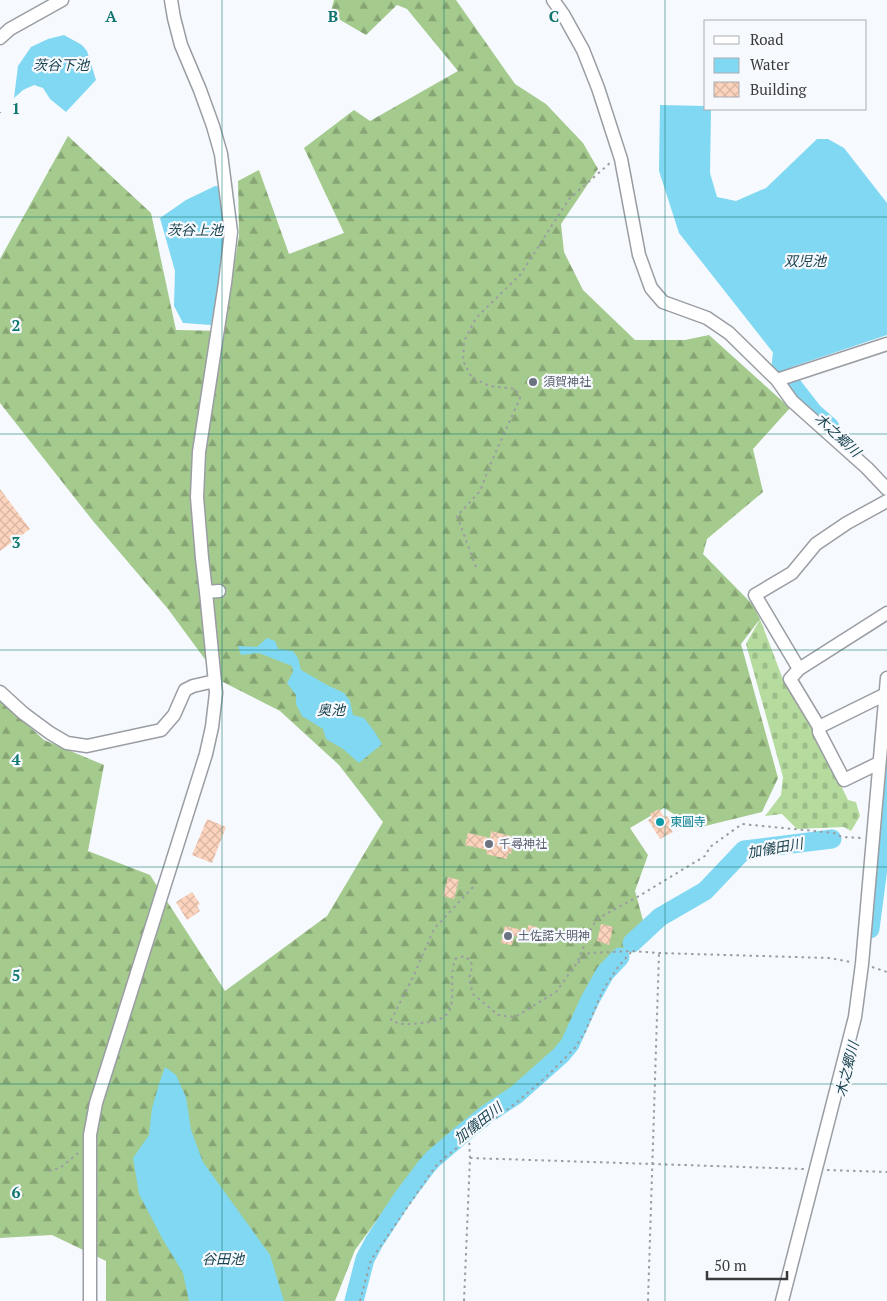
<svg xmlns="http://www.w3.org/2000/svg" width="887" height="1301" font-family="'PT Serif','Noto Sans JP',serif">
<style>
.forest{fill:url(#forest-firs)}
.cemetery{fill:url(#cemetery-stones)}
.water{fill:#81d8f2}
.lines{fill:none;stroke-linecap:round;stroke-linejoin:round}
.river{stroke:#81d8f2;stroke-width:19}
.building{fill:url(#building-cross-hatch)}
.minor-casing{stroke:#9a9da3;stroke-width:15}
.path{stroke:#9b9da1;stroke-width:2;stroke-dasharray:2.5 4;stroke-linecap:butt}
.minor{stroke:#fff;stroke-width:12}
.grid{fill:none;stroke:#0f766e;stroke-width:1;stroke-opacity:0.55}
.worship-dot{fill:#6b7280;stroke:#f6f9fe;stroke-width:2}
.culture-dot{fill:#0f9aa8;stroke:#f6f9fe;stroke-width:2}
.labels{text-anchor:middle;stroke-width:4.5;stroke-linejoin:round;paint-order:stroke}
.worship-label{font-size:12px;fill:#5b616d;stroke:#f6f9fe;text-anchor:start}
.culture-label{font-size:12px;fill:#0d838f;stroke:#f6f9fe;text-anchor:start}
.water-label{font-size:14px;font-style:italic;fill:#1c444f;stroke:#f6f9fe}
.grid-label{font-size:16px;text-anchor:middle;font-weight:bold;fill:#0f766e;stroke:#f6f9fe;stroke-width:4.5;stroke-linejoin:round;paint-order:stroke}
</style>
<defs>
<pattern id="forest-firs" width="22" height="20" patternUnits="userSpaceOnUse" patternTransform="scale(1.25)"><rect width="22" height="20" fill="#a4ca8d"/><path d="M5 1l3.5 6h-7zM16 11l3.5 6h-7z" fill="#87a574"/></pattern>
<pattern id="cemetery-stones" width="16" height="16" patternUnits="userSpaceOnUse" patternTransform="scale(1.25)"><rect width="16" height="16" fill="#b5db9e"/><path d="M2 7V4a2 2 0 0 1 4 0v3zM10 15v-3a2 2 0 0 1 4 0v3z" fill="#9cbd89"/></pattern>
<pattern id="building-cross-hatch" width="8" height="8" patternUnits="userSpaceOnUse" patternTransform="scale(1.25)"><rect width="8" height="8" fill="#fcd3bc"/><path d="M0 0l8 8M0 8l8-8" fill="none" stroke="#d9b6a2"/></pattern>
</defs>
<rect width="100%" height="100%" fill="#f6f9fe"/>
<path class="forest" d="M334 0H456L515 84 546 104 583 143 598 169 561 224 564 252 583 290 635 340H685L709 335 790 408 753 449 763 492 707 539 703 554 753 605 760 619 741 644 778 778 762 812 697 828 664 808 630 828 648 855 635 891 644 924 590 991 568 1034 531 1075 423 1157 355 1250 335 1301H106V1261L52 1235 0 1238V700L44 740 104 765 88 851 150 875 225 991 327 916 383 822 339 765 280 711 221 681 168 609 93 521 0 403V259L68 136 151 213 176 330 223 331 239 236 238 181 259 170 289 254 344 233 304 148 354 110 370 121 458 71 407 9 397 5 366 35 330 14Z"/>
<path class="cemetery" d="M760 619 784 682 813 727 848 800 856 802 860 816 851 831 844 827 797 829 782 814 765 816 781 795 783 777 746 644Z"/>
<path class="water" d="M64 35 82 45 87 51 96 80 66 112 50 99 43 88 34 85 23 90 14 98 18 66 31 47 48 39Z
M660 105 706 106V109H711L710 173 717 197 736 201 766 188 817 139H828L844 148 887 203V335L786 369 679 233 659 171Z
M215 186 221 187 224 222 222 265 211 325 183 323 174 306 175 271 160 218 186 200Z
M267 638 275 641 278 649 293 651 298 658 301 670 327 685 344 693 350 701 353 715 364 718 374 731 382 744 359 763 343 749 326 739 323 729 302 716 296 704V695L287 683 293 672 292 666 259 653 241 655 238 646 257 647Z
M165 1067 176 1075 186 1097 191 1130 203 1162 270 1255 284 1301H189L183 1273 162 1238 139 1194 133 1158 149 1135 152 1108 159 1084Z"/>
<g class="lines">
<path class="river" d="M781 368 782 356
M792 385 813 412 830 427
M885 800 887 776
M870 929 882 837V811
M632 943 660 917 705 891 744 850 832 839
M354 1301 365 1259 374 1242 402 1199 426 1167 433 1159 461 1135 487 1114 516 1095 561 1055 570 1044 590 1000 605 973 620 957"/>
</g>
<path class="building" d="M0 489 30 529 0 551Z
M659 809 664 817 667 816 672 824 669 826 673 832 660 839 648 820 652 818 650 814Z
M207 819 226 827 212 863 192 855Z
M491 831 511 836 510 842 513 843 511 854 508 853 507 859 486 854 487 850 465 845 468 833 490 838Z
M448 877 459 880 454 899 443 896Z
M192 892 200 904 197 906 200 911 187 920 176 902Z
M601 924 613 927 609 945 597 941Z
M528 925 537 927 534 941 514 936 512 945 501 943 505 926 527 931Z"/>
<g class="lines">
<g class="minor-casing">
<path id="minor" d="M553 0 563 14 583 50 598 88 621 159 639 255 651 288 663 302 707 318 729 333 777 380 792 401 867 468 887 489
M0 38 10 29 62 0
M777 380 887 344
M206 592 219 591
M799 669 887 613
M0 692 23 713 50 733 67 743 87 746 161 730 174 715 185 690 193 686 215 681
M886 694 819 727 790 679 799 669 755 595 792 573 816 544 847 523 887 501
M819 727V732L844 780 879 763
M90 1301V1135L96 1103 206 754 212 727 216 693 206 592 202 558 197 497 199 452 225 283 231 232 221 154 213 126 200 90 181 45 174 18 171 0
M782 1301 855 1017 862 964 887 678"/>
</g>
<path class="path" d="M0 112V113
M476 567 457 516 480 491 490 465 520 398 515 389 490 386 472 378 463 361 464 341 476 318 520 275 569 199 610 163
M473 887 434 929 414 975 391 1020C402 1026 409 1024 421 1023 468 1020 445 990 455 959L464 956 471 961 472 967 469 979 473 994 498 1015 505 1016 515 1017 556 992 577 963 591 929 597 919 639 896 705 856 710 847 742 824 834 833 842 837 863 838
M578 963 589 953 632 951 659 953 829 958 851 962
M872 967 887 972
M470 1158 805 1169
M827 1170 887 1172
M49 1171 60 1168 78 1153
M360 1301 371 1260 435 1167 443 1159 469 1138 516 1103 547 1076 574 1049 585 1032 603 990 618 967 632 951
M464 1301 470 1158 469 1138
M648 1301 659 953"/>
<use href="#minor" class="minor"/>
</g>
<path class="grid" d="M222 0V1301M444 0V1301M665 0V1301M0 217H887M0 434H887M0 650H887M0 867H887M0 1084H887"/>
<g class="worship-dot">
<circle cx="533" cy="382" r="5"/>
<circle cx="489" cy="844" r="5"/>
<circle cx="508" cy="936" r="5"/>
</g>
<circle class="culture-dot" cx="660" cy="822" r="5"/>
<g class="labels">
<g class="worship-label">
<text x="543" y="386">須賀神社</text>
<text x="499" y="848">千尋神社</text>
<text x="518" y="940">土佐諾大明神</text>
</g>
<g class="culture-label">
<text x="670" y="826">東圓寺</text>
</g>
<g class="water-label">
<text x="61" y="70">茨谷下池</text>
<text x="195" y="235">茨谷上池</text>
<text x="805" y="266">双児池</text>
<text transform="translate(838 435) rotate(43)" y="5">木之郷川</text>
<text x="331" y="715">奥池</text>
<text transform="translate(775 848) rotate(-10)" y="5">加儀田川</text>
<text transform="translate(847 1069) rotate(-76)" y="5">木之郷川</text>
<text transform="translate(478 1123) rotate(-38)" y="5">加儀田川</text>
<text x="223" y="1264">谷田池</text>
</g>
</g>
<g class="grid-label">
<text x="111" y="22">A</text>
<text x="333" y="22">B</text>
<text x="554" y="22">C</text>
<text x="16" y="114">1</text>
<text x="16" y="331">2</text>
<text x="16" y="548">3</text>
<text x="16" y="765">4</text>
<text x="16" y="981">5</text>
<text x="16" y="1198">6</text>
</g>
<rect x="704" y="20" width="162" height="90" fill="#f6f9fe" stroke="#aaadb0"/>
<rect x="714" y="36" width="25" height="8" fill="#ffffff" stroke="#aaadb0"/>
<text x="750" y="45" font-size="15" fill="#393a3c">Road</text>
<rect x="714" y="58" width="25" height="15" fill="#81d8f2" stroke="#aaadb0"/>
<text x="750" y="70" font-size="15" fill="#393a3c">Water</text>
<rect x="714" y="82" width="25" height="15" fill="url(#building-cross-hatch)" stroke="#aaadb0"/>
<text x="750" y="95" font-size="15" fill="#393a3c">Building</text>
<path d="M707 1271v8h80v-8" fill="none" stroke="#393a3c" stroke-width="2.5"/>
<text x="714" y="1271" font-size="15" fill="#393a3c" stroke="#f6f9fe" stroke-width="4" paint-order="stroke">50 m</text>
</svg>
